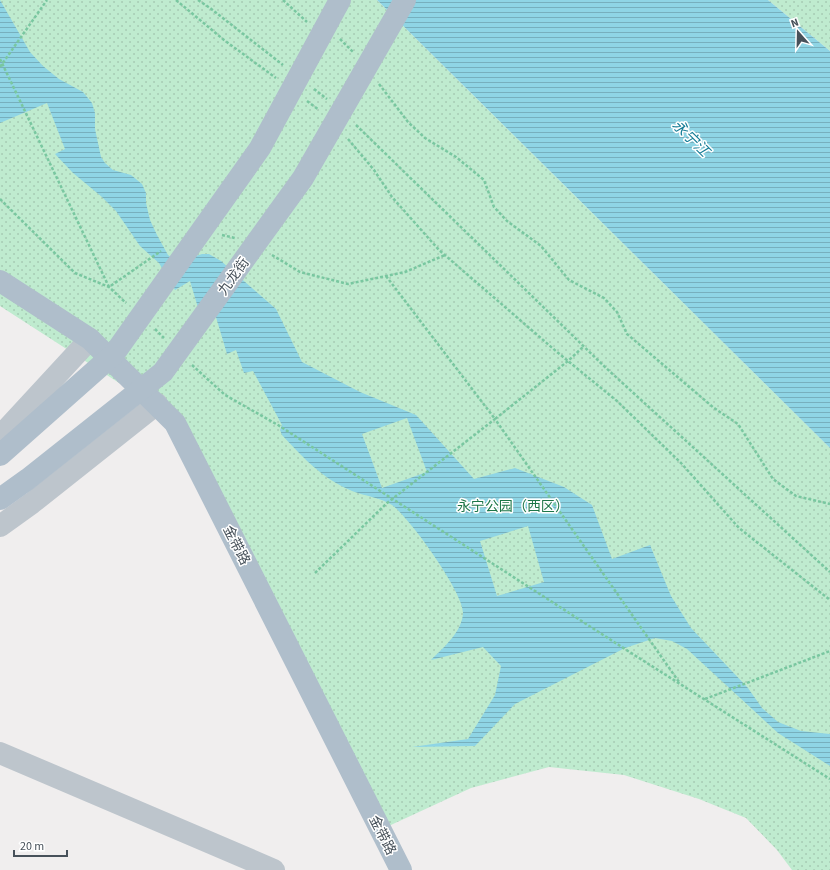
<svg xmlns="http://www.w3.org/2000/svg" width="830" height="870" font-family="'Source Sans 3','Noto Sans SC',sans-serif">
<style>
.park{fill:url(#park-dots)}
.water{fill:url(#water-rules);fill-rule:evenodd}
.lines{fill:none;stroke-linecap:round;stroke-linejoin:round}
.path{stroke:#79c7a0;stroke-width:2.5;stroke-dasharray:3 2;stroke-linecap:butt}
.minor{stroke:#bdc5cc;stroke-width:22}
.major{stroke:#afbecb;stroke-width:22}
.major-bridge{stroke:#afbecb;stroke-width:22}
.labels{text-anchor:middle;stroke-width:3;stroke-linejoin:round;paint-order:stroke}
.street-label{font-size:14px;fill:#47515a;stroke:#fff}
.park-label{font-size:14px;fill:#1d7648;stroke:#fff}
.water-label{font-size:15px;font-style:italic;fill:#167d97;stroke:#fff}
</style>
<defs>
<pattern id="park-dots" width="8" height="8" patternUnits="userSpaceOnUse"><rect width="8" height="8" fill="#bfebcf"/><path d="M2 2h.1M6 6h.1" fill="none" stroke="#a6cbb4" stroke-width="1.8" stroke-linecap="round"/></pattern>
<pattern id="water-rules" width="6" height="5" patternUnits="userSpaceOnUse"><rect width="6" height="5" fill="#8fd5e5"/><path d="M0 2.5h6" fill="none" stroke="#77afbd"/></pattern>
</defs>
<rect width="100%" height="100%" fill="#f0eeee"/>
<path class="park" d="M0 0H377L830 448V870H792L777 850 746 818 699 799 624 775 549 767 471 788 380 830 164 412 0 306Z
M768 0H830V51Z"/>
<path class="water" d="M0 0 30 52 43 66 59 79 83 92 92 103 95 113V129L101 157 105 163 113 170 131 175 142 184 146 193V203L150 220 157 235 168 255 175 260H184L202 254H209L221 261 276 309 302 362 360 392 416 415 474 479 515 468 564 487 592 505 612 559 650 545 671 596 691 628 748 688 762 708 778 722 801 731 830 734V766L778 733 687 649 672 641 655 638 625 648 515 704 475 746 412 747 468 739 495 695 501 666 483 647 431 660C444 647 462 632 463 613 464 593 409 517 392 505 381 498 370 497 358 493 351 491 343 487 336 483 315 471 298 452 282 435L280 430 282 425 253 371 244 373 236 350 227 354 213 307 199 311 190 281 175 290 159 263 140 246 116 211 102 197 73 173 55 154 65 149 47 103 0 123ZM407 418 427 472 382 488 362 434ZM528 526 544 582 497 596 480 541Z
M377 0H768L830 51V448Z"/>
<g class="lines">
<path class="path" d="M176 0 224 40 276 78
M198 0 210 8 283 65
M283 0 307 22
M340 39 353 52
M0 59 109 287 161 251
M0 67 47 0
M379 84 408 122 425 138 456 157 484 180 494 207 507 221 541 246 569 280 604 298 617 312 627 334 714 408 738 424 773 479 796 496 830 504
M314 89 327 99
M307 101 319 110
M356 125 606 368 830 572
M348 139 374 170 392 197 439 250 557 352 617 401 681 463 739 528 830 600
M0 199 75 273 109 287 126 303
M222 235 235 238
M272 255 300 272 348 284 405 272 445 255
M386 276 495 419 568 361 584 346
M155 329 164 338
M192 365 225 395 278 425 628 651 830 779
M315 573 387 503 495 419 679 682
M705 699 830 651"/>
<path class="minor" d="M0 435 7 429 90 339
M0 526 32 503 157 404
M0 753 274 870"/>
<path class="major" d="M0 281 90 339 175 423 401 870"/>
<path class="major-bridge" d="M0 455 114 354 260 148 340 0
M0 499 28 479 163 372 303 178 405 0"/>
</g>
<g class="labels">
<g class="street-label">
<text transform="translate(233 276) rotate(-54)" y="5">九龙街</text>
<text transform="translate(237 545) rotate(63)" y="5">金带路</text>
<text transform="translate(383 835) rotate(63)" y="5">金带路</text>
</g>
<g class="park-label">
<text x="513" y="511">永宁公园（西区）</text>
</g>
<g class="water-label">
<text transform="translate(691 138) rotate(45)" y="5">永宁江</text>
</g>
</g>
<g transform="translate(798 32) rotate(340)" stroke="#ffffff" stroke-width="3" paint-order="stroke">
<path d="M0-3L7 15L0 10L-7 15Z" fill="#47515a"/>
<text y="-6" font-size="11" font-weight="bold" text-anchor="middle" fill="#47515a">N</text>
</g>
<path d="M14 850v6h53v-6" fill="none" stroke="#47515a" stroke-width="2"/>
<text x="20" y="850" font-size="12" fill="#47515a" stroke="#ffffff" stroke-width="3" paint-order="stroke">20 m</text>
</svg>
